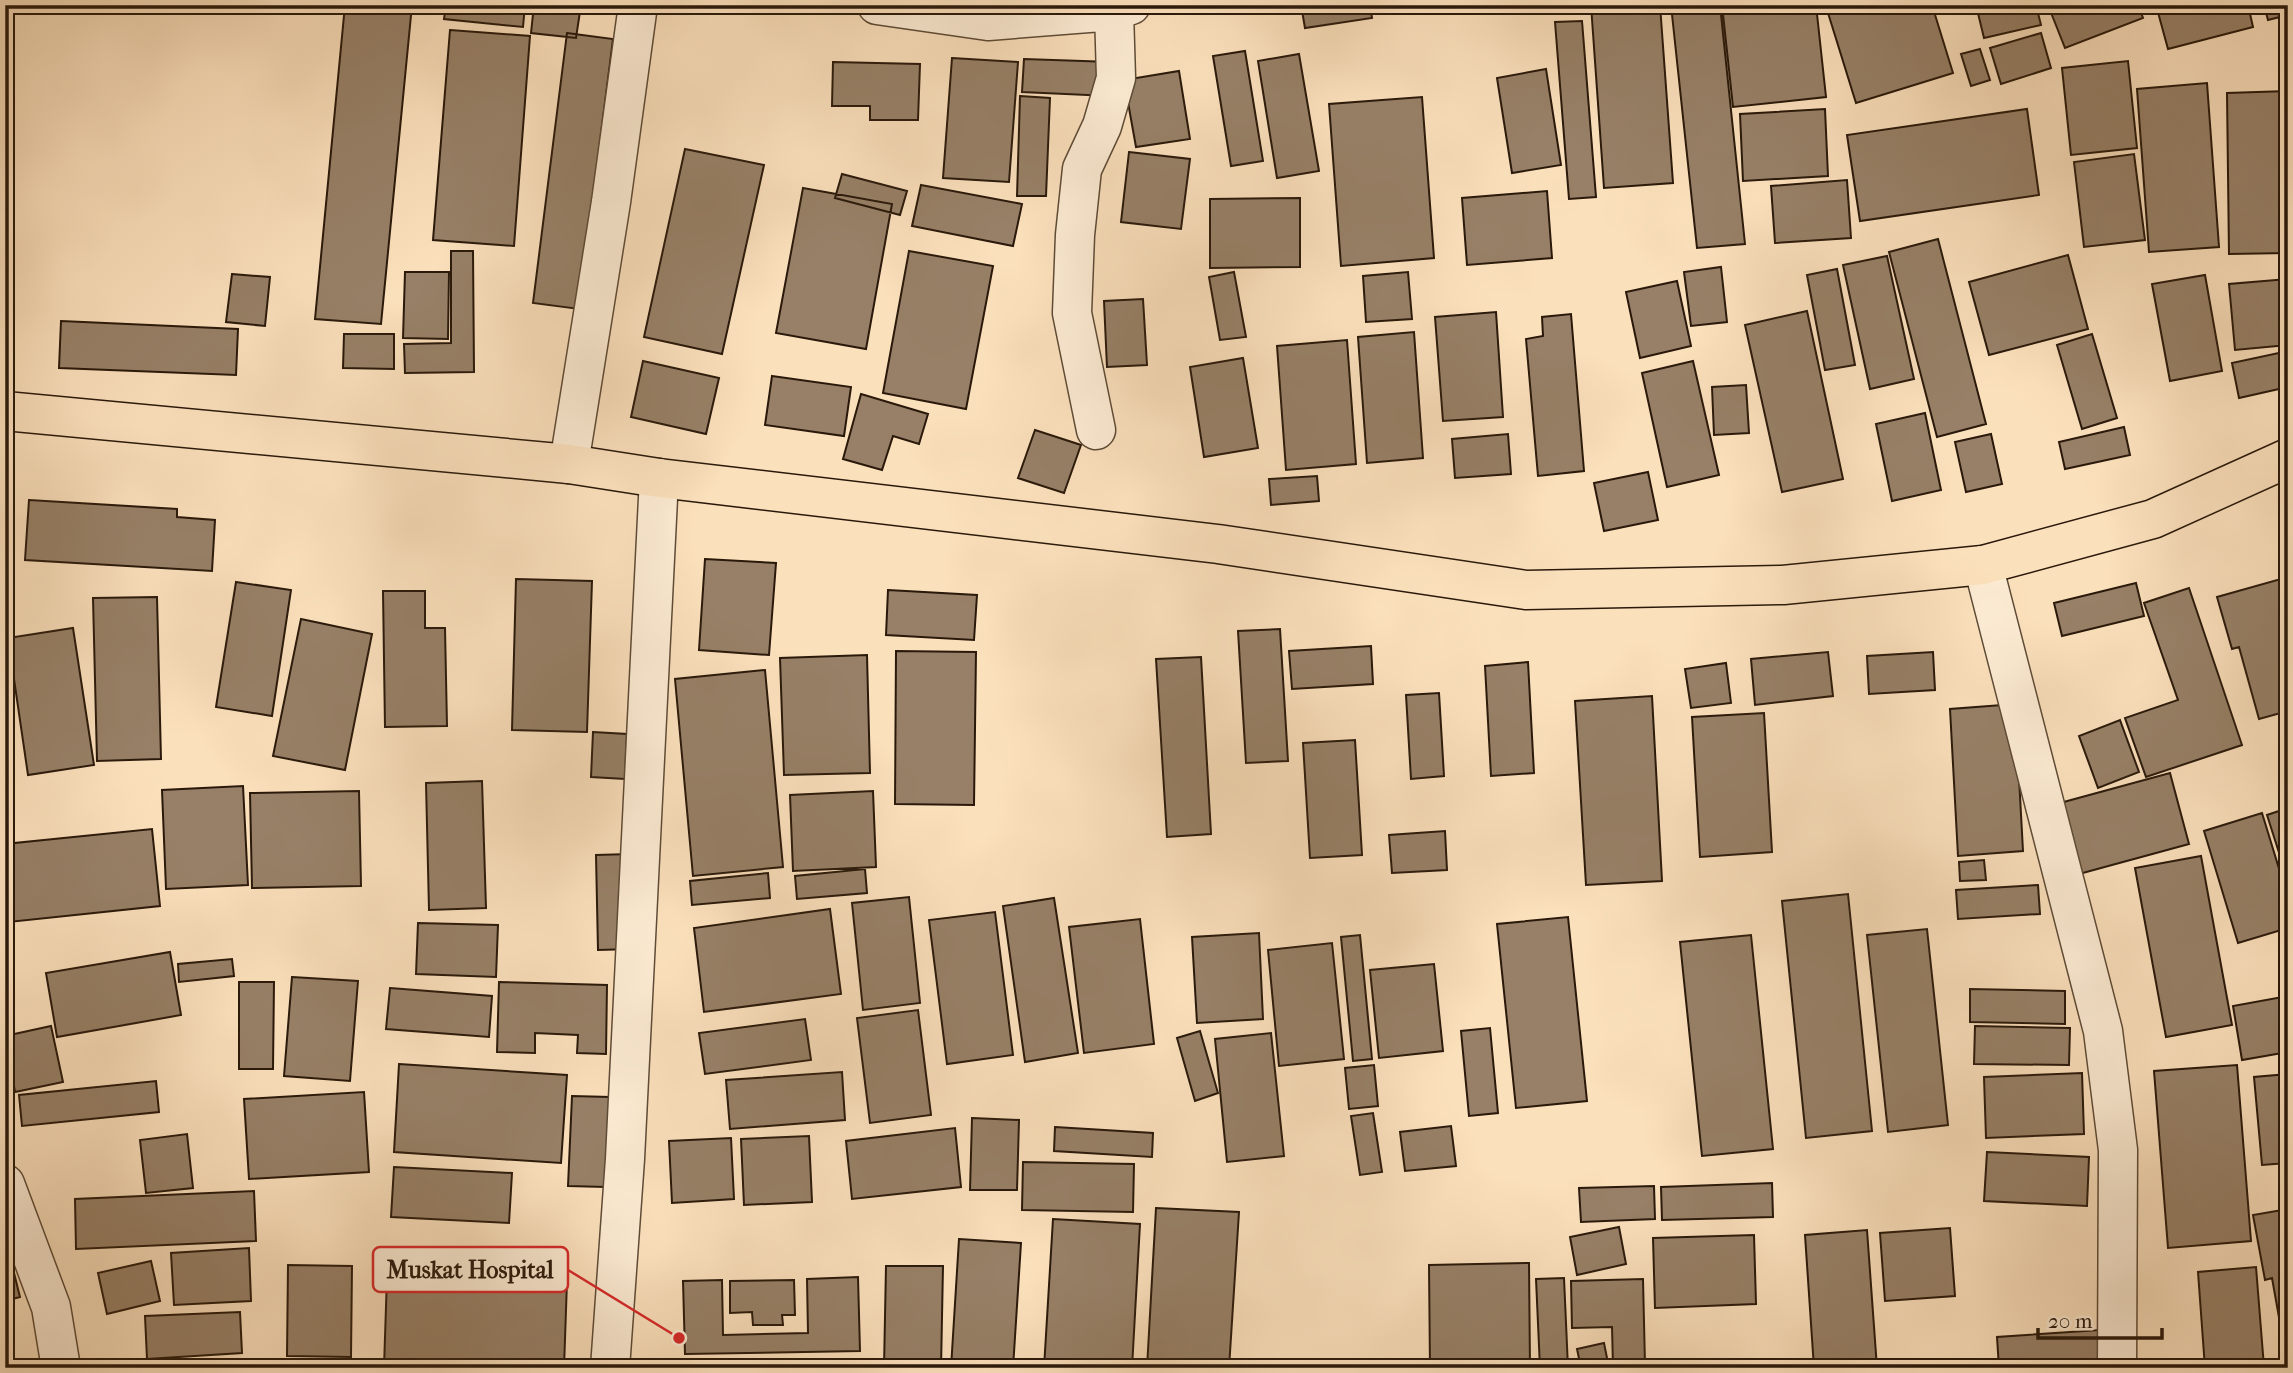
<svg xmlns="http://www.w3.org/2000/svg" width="2293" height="1373" font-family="'IM FELL French Canon',serif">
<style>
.building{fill:#978067;stroke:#2a190b;stroke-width:2}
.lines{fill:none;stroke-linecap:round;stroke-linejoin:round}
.minor-casing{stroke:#5e4b37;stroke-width:41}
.major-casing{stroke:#2a190b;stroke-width:41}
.minor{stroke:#fcebd3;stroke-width:38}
.major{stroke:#fbe0bc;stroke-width:38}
.leader{fill:none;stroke:#d62828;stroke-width:2.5}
.callout-dot{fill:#d62828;stroke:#fcebd3;stroke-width:2.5}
.callout{fill:#fcebd3;stroke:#d62828;stroke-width:2.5}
.callout-label{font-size:24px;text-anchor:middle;font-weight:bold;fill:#2a190b}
</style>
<rect width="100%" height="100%" fill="#fbe0bc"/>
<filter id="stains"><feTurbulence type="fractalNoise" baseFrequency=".00286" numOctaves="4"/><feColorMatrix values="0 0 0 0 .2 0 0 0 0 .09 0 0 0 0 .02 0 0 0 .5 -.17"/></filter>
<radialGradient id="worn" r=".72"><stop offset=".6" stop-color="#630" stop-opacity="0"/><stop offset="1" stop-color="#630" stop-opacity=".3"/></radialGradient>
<path class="building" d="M345 5H412L381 324 315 319Z
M446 5H525L523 27 444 19Z
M534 5H581L576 38 531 33Z
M1301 5H1370L1372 18 1305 28Z
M1591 5H1660L1673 183 1604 188Z
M1671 5H1720L1745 244 1697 248Z
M1722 5H1816L1826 97 1733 107Z
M1852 5H1932L1953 73 1856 103 1828 13Z
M1976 5H2036L2041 25 1984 38Z
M2048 5H2138L2143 18 2065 48Z
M2156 5H2248L2253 27 2168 49Z
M2264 5H2288V15L2268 20Z
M1582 21 1596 197 1569 199 1555 22Z
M450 30 530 36 514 246 433 240Z
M567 33 613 39 579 309 533 303Z
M2041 33 2051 68 2001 84 1990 48Z
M1980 49 1990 80 1971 86 1961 54Z
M1245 51 1263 161 1231 166 1213 56Z
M1299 54 1319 171 1277 178 1258 61Z
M952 58 1018 62 1009 182 943 178Z
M1024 59 1111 62 1109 96 1022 92Z
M2128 61 2137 148 2071 155 2062 68Z
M833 62 920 64 918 120H870V106H832Z
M1546 69 1561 165 1512 173 1497 78Z
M1179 71 1190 139 1136 147 1124 80Z
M2207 83 2219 247 2149 252 2137 89Z
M2288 91V253L2229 254 2227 93Z
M1020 96 1050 98 1046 196H1017Z
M1422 97 1434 258 1341 266 1329 104Z
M1825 109 1828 176 1743 181 1740 114Z
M2027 109 2039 195 1860 221 1847 135Z
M685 149 764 165 722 354 644 337Z
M1129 152 1190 159 1181 229 1121 222Z
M2134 154 2145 240 2084 247 2074 162Z
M5 171H11L13 233H5Z
M842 174 907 191 900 215 835 198Z
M1847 180 1851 238 1775 243 1771 186Z
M921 185 1022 204 1013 246 912 226Z
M803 188 892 204 866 349 776 333Z
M1547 191 1552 258 1467 265 1462 198Z
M1300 198V267L1210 268V199Z
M1938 239 1986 424 1937 437 1889 252Z
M451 251H473L474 372 405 373 404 344 451 343Z
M909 251 993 266 966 409 883 393Z
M2068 255 2088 329 1989 355 1969 282Z
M1887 256 1914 379 1870 389 1843 265Z
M1721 267 1727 322 1691 326 1684 272Z
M1837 269 1855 365 1825 370 1807 275Z
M405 272H449L448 339 403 338Z
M1234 272 1246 337 1220 340 1209 277Z
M1408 272 1412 319 1366 322 1363 276Z
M232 274 270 277 265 326 226 322Z
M2205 275 2222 371 2170 381 2152 284Z
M2288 279V345L2235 350 2229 284Z
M1677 281 1691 346 1640 358 1626 292Z
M1143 299 1147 365 1107 367 1104 301Z
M1807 311 1843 479 1782 492 1745 325Z
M1496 312 1503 417 1443 421 1435 317Z
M1571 314 1584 471 1538 476 1526 339 1543 336 1542 317Z
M61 321 238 329 236 375 59 368Z
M1414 332 1423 458 1367 463 1358 337Z
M344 334H394V369L343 368Z
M2092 334 2117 418 2082 429 2057 345Z
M1347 340 1356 464 1286 470 1277 346Z
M2288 351V387L2239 398 2232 363Z
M1243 358 1258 448 1204 457 1190 367Z
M643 361 719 378 706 434 631 417Z
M1693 361 1719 475 1667 487 1642 373Z
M772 376 851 387 844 436 765 425Z
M1746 385 1749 433 1714 435 1712 387Z
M861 394 928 414 919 444 893 436 882 470 843 459Z
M1925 413 1941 490 1892 501 1876 424Z
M2124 427 2130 455 2065 469 2059 442Z
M1035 430 1081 445 1064 493 1018 478Z
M1508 434 1511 474 1455 478 1452 439Z
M1991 434 2002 484 1966 492 1955 442Z
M1648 472 1658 520 1604 531 1594 483Z
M1317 476 1319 501 1271 505 1269 479Z
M29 500 177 509V517L215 520 212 571 25 560Z
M705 559 776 563 769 655 699 650Z
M2288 577V711L2259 719 2239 647 2232 649 2217 597Z
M516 579 592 581 587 732 512 730Z
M236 582 291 590 272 716 216 707Z
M2136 583 2144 616 2062 636 2054 603Z
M2189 588 2242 745 2146 777 2125 718 2178 700 2144 603Z
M888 590 977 595 974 640 886 635Z
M383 591H425V628H445L447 726 385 727Z
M157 597 161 759 97 761 93 598Z
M301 619 372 634 345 770 273 756Z
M73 628 94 765 28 775 8 638Z
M1280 629 1288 761 1246 763 1238 631Z
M1371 646 1373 684 1292 689 1289 651Z
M896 651 976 652 974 805 895 804Z
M1828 652 1833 696 1755 705 1751 659Z
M1933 652 1935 690 1869 694 1867 656Z
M867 655 870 773 784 775 780 658Z
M1201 657 1211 834 1167 837 1156 659Z
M1528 662 1534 773 1491 776 1485 666Z
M1726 663 1731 703 1691 708 1685 669Z
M765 670 783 867 693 876 675 679Z
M1439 693 1444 776 1411 779 1406 695Z
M1652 696 1662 881 1586 885 1575 701Z
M2015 704 2023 851 1958 856 1950 709Z
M1764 713 1772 852 1700 857 1692 717Z
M2120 720 2139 772 2098 788 2079 736Z
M593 732 627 734 625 779 591 777Z
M1355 740 1362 855 1310 858 1303 743Z
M2170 773 2189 844 2068 877 2049 806Z
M482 781 486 908 429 910 426 783Z
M5 784 11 814 5 815Z
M243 786 248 885 166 889 162 790Z
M359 791 361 886 252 888 250 793Z
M873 791 876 867 793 871 790 795Z
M2288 808V881L2267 815Z
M2262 813 2288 898V928L2238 943 2204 831Z
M152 829 160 906 9 922 5 884V844Z
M1445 831 1447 870 1392 873 1389 835Z
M630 854 633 949 598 950 596 855Z
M2201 856 2232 1025 2166 1037 2135 868Z
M1984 860 1986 880 1960 881 1959 862Z
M865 869 867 893 797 899 795 876Z
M768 873 770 898 692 905 690 881Z
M2038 885 2040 914 1958 919 1956 890Z
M1848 894 1872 1131 1806 1138 1782 901Z
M909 897 920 1003 863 1010 852 903Z
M1054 898 1078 1053 1025 1062 1003 906Z
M830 909 841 994 704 1012 694 928Z
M995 912 1013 1055 947 1064 929 920Z
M1568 917 1587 1101 1516 1108 1497 924Z
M1140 919 1154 1044 1084 1053 1069 927Z
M418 923 498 925 496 977 416 974Z
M1927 929 1948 1125 1888 1132 1867 935Z
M1259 933 1263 1019 1197 1023 1192 937Z
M1360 935 1372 1059 1353 1061 1341 937Z
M1751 935 1773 1149 1702 1156 1680 942Z
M1332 943 1344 1059 1279 1066 1268 950Z
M170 952 181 1015 57 1037 46 973Z
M232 959 234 976 179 982 178 964Z
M1434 964 1443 1051 1379 1058 1370 970Z
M292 977 358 981 350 1081 284 1076Z
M239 982H274L273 1069H239Z
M499 982 607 985 606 1054 577 1053 578 1035 535 1033V1053L497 1052Z
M390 988 492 996 489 1037 386 1029Z
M1970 989 2065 991V1024L1970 1022Z
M2288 996V1052L2242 1060 2233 1006Z
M918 1010 931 1115 870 1123 857 1018Z
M805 1019 811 1060 705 1074 699 1033Z
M51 1026 63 1082 15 1092 5 1036Z
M1975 1026 2070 1028 2069 1065 1974 1064Z
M1490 1028 1498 1113 1469 1116 1461 1031Z
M1200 1031 1218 1093 1195 1101 1177 1038Z
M1271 1033 1284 1156 1227 1162 1215 1039Z
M399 1064 567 1075 561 1163 394 1152Z
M1374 1065 1378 1106 1349 1109 1345 1068Z
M2237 1065 2251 1241 2168 1248 2154 1071Z
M842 1072 845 1120 730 1129 726 1080Z
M2082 1073 2084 1134 1986 1138 1984 1077Z
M2288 1074V1163L2262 1165 2254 1077Z
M156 1081 159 1112 22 1126 19 1095Z
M364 1092 369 1172 249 1179 244 1099Z
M572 1096 610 1097 606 1187 568 1186Z
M1373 1113 1382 1172 1360 1175 1351 1116Z
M972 1118 1019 1120 1017 1190H970Z
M1451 1126 1456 1166 1405 1171 1400 1132Z
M1055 1127 1153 1133 1152 1157 1054 1151Z
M955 1128 961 1187 852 1199 846 1141Z
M187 1134 193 1188 146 1193 140 1140Z
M809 1136 812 1202 744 1205 741 1139Z
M731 1138 734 1199 672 1203 669 1141Z
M1987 1152 2089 1157 2087 1206 1984 1201Z
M1023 1162 1134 1164 1133 1212 1022 1210Z
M394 1167 512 1173 509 1223 391 1217Z
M1772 1183 1773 1217 1662 1220 1661 1187Z
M1654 1186 1655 1219 1581 1222 1579 1188Z
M254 1191 256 1241 76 1249 75 1199Z
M1156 1208 1239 1212 1229 1368H1147Z
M2288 1209V1340H2283L2272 1278 2265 1280 2253 1215Z
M1053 1219 1140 1224 1132 1368H1044Z
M1619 1227 1626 1264 1577 1275 1570 1237Z
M1950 1228 1955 1296 1885 1301 1880 1233Z
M1867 1230 1877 1368H1814L1805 1235Z
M1754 1235 1756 1304 1655 1308 1653 1238Z
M959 1239 1021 1243 1013 1368H951Z
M5 1242 15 1268 5 1272Z
M249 1248 251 1301 174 1305 171 1253Z
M151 1261 160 1301 107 1314 98 1273Z
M1529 1263 1530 1368H1430L1429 1265Z
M288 1265 352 1266 351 1357 287 1356Z
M886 1266H943L941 1368H884Z
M2256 1267 2264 1367 2205 1368 2198 1272Z
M14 1273 20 1297 5 1301V1275Z
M387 1276 567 1281 564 1368H384Z
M858 1277 860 1351 685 1354 683 1281 722 1280 723 1335 808 1333 807 1279Z
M1564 1278 1568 1368H1540L1536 1279Z
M1643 1279 1645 1365 1613 1366 1612 1327 1572 1328 1571 1281Z
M794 1280 795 1315H782L783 1325H753L752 1312 730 1313V1281Z
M240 1312 242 1353 147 1359 145 1316Z
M2100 1330 2102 1368H1999L1997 1337Z
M1604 1343 1609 1368H1581L1577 1349Z"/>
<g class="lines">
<g class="minor-casing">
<path id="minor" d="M877 5 988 21 1114 11 1131 5
M1096 430 1072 313 1075 235 1082 169 1102 126 1116 78 1114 11
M569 464 611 202 638 5
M1983 565 2103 1031 2118 1150 2117 1368
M5 1184 51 1307 61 1368
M610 1368 625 1159 659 478"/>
</g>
<g class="major-casing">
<path id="major" d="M5 411 569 464 659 478 1218 544 1526 590 1783 585 1983 565 2153 519 2288 458"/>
</g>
<use href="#minor" class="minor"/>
<use href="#major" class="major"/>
</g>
<path class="leader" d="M679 1338L568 1270"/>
<circle class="callout-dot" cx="679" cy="1338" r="7"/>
<rect class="callout" x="373" y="1247" width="195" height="45" rx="7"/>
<g class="callout-label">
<text x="470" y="1278">Muskat Hospital</text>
</g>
<rect width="2293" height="1373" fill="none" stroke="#fbe0bc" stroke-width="28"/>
<rect x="7" y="7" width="2279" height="1359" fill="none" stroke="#2a190b" stroke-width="3.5"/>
<rect x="14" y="14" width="2265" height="1345" fill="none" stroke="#2a190b" stroke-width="2"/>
<path d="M2038 1328v10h124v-10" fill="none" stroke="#2a190b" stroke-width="3.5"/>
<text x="2048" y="1328" font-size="21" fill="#2a190b" stroke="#fcebd3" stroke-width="5" paint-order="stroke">20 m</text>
<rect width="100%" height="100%" filter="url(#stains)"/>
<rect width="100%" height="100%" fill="url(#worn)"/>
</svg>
